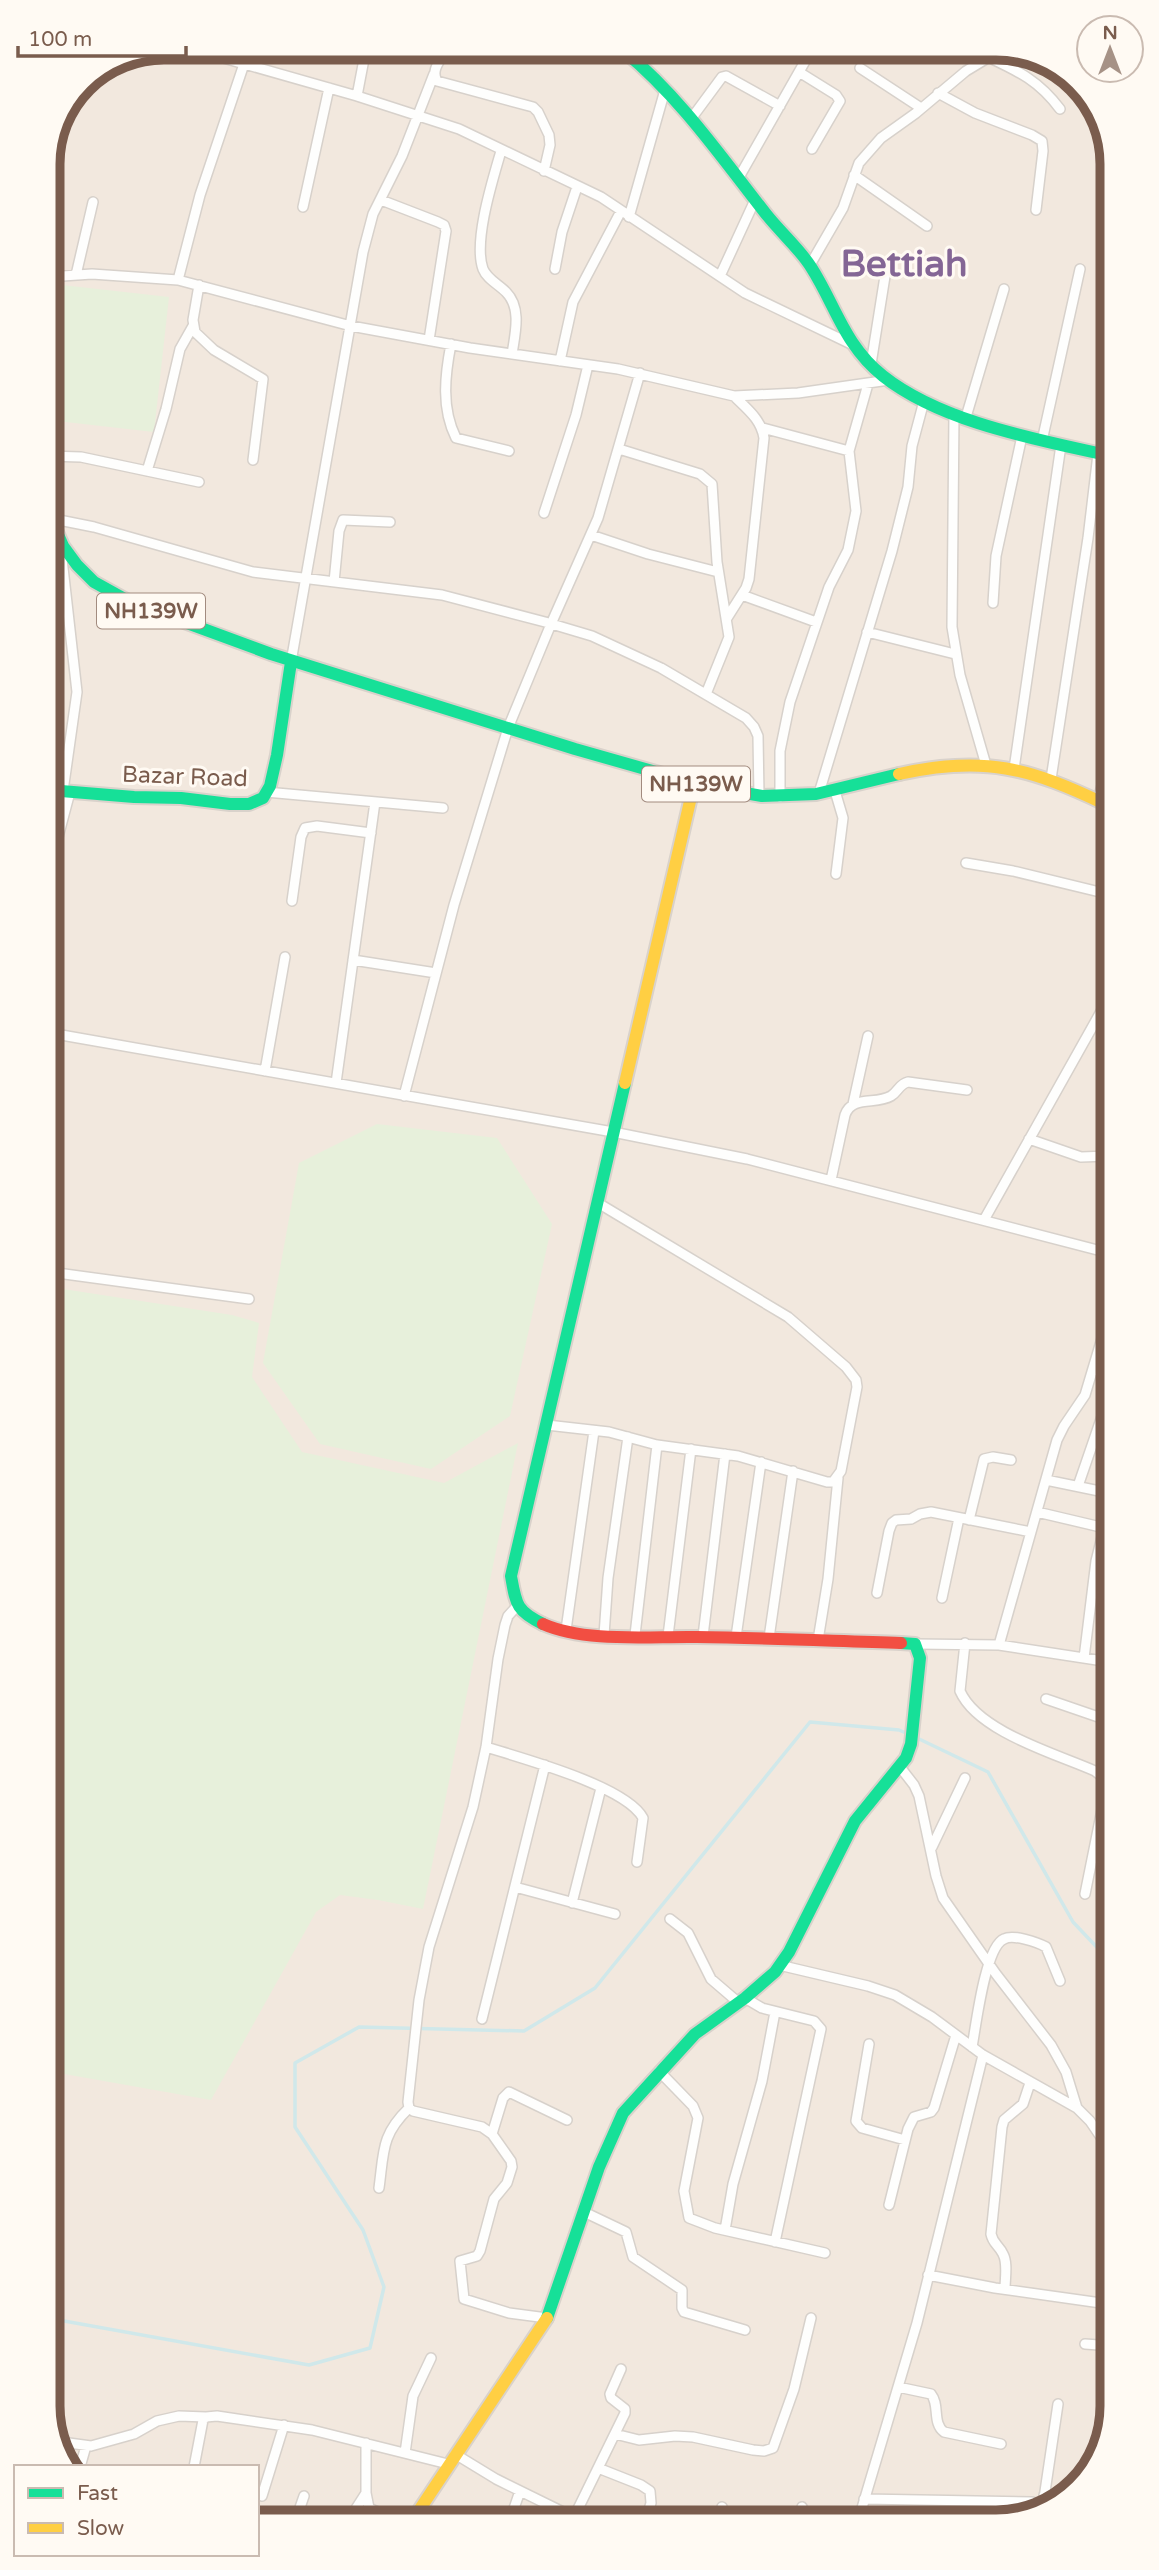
<svg xmlns="http://www.w3.org/2000/svg" width="1159" height="2570" font-family="'Varela Round',sans-serif">
<style>
.residential{fill:#f2e8de}
.green{fill:#e7f0db}
.lines{fill:none;stroke-linecap:round;stroke-linejoin:round}
.stream{stroke:#d0e8ea;stroke-width:3.5}
.street-casing{stroke:#d7d1cb;stroke-width:12}
.fast-casing{stroke:#d9d2cb;stroke-width:16}
.slow-casing{stroke:#d9d2cb;stroke-width:16}
.jam-casing{stroke:#d9d2cb;stroke-width:16}
.street{stroke:#fefefd;stroke-width:9}
.fast{stroke:#16e098;stroke-width:12}
.slow{stroke:#ffcf43;stroke-width:12}
.jam{stroke:#f24e42;stroke-width:12}
.labels{text-anchor:middle;stroke-width:6;stroke-linejoin:round;paint-order:stroke}
.shield{fill:#fffaf3;stroke:#a28b7f;stroke-width:2}
.shield-label{font-size:21px;font-weight:bold;fill:#7a5c4d}
.street-label{font-size:23px;fill:#7a5c4d;stroke:#fffaf3}
.town-label{font-size:37px;font-weight:bold;fill:#846695;stroke:#fffaf3}
.rim{fill:none;stroke:#7a5c4d;stroke-width:9}
</style>
<rect width="100%" height="100%" fill="#f9f5f0"/>
<path class="residential" d="M1004 48 1066 71 1105 126 1112 2407 1088 2477 1033 2516 257 2522V2467H70L54 2444 47 156 82 81 119 56Z"/>
<path class="green" d="M53 284 169 297 154 432 48 420V325Z
M377 1124 497 1138 552 1224 510 1416 431 1469 320 1444 263 1363 299 1163Z
M50 1287 232 1315 259 1323 252 1377 302 1452 444 1483 518 1443 423 1909 378 1900 340 1895 316 1912 211 2100 53 2072Z"/>
<g class="lines">
<path class="stream" d="M915 1737 988 1772 1073 1922 1108 1959 1111 1968
M53 2319 309 2365 370 2348 384 2287 363 2230 295 2127V2063L359 2027 524 2031 595 1988 810 1722 899 1730 908 1734"/>
<g class="street-casing">
<path id="street" d="M444 53C439 62 431 71 437 81L533 107 538 112 549 135 550 145 544 171
M213 55 357 96 459 129 601 197 745 293 851 344
M988 57C1020 72 1039 81 1060 109
M642 66 651 51
M860 68 921 108
M799 72 836 95 840 101 812 149
M938 93 975 113 1032 135 1042 141 1043 151 1036 210
M357 96 365 54
M691 119 722 77 726 76 780 106
M501 151C493 179 473 241 483 269 487 279 498 284 506 292 522 308 515 334 512 354
M854 175 927 226
M738 179 812 49
M381 200 438 222 444 225 446 231 429 340
M303 207 329 88
M629 217 665 90
M810 265 843 208 859 163 881 138 916 113 966 71 1004 48
M555 269 562 232 577 187
M76 275 93 202
M720 276 755 200
M48 277 92 274 178 280 351 326 470 348 618 369 734 396 798 393 889 380
M178 280 200 195 244 64
M199 285 193 320 195 332 214 350 263 379 253 460
M451 344C445 375 441 408 456 438L509 451
M560 361 573 302 621 211
M871 364 886 270
M954 413 952 627 960 675 986 765
M966 417 1004 289
M763 428 849 451
M1042 441 1080 269
M619 449 700 474 712 484 717 562 729 637 706 694
M48 456 81 457 199 482
M147 471 166 409 180 349 193 326
M544 513 576 415 588 365
M49 518 94 527 253 572 442 595 545 622 592 636 661 668 746 718 754 727 758 736 759 796
M591 535 648 554 718 572
M61 550 77 692 63 791
M334 582 339 531 343 520 390 522
M742 595 816 622
M993 603 996 556 1022 436
M727 618 746 588 749 579 764 438C761 419 747 409 734 396
M867 632 955 654
M291 662 363 252 373 214 402 156 434 74
M1014 769 1061 445
M1051 779 1088 538 1098 454
M835 791 843 818 836 874
M266 792 443 808
M819 793 892 551 908 487 912 446 924 401
M780 797V751L790 702 829 587 848 550 856 511 849 451 868 384
M1098 800 1107 767
M966 863 1013 871 1108 894
M49 871 70 792
M292 901 301 837 305 828 317 826 371 833
M353 960 436 973
M50 1033 613 1132 747 1159 1109 1253
M265 1071 285 957
M336 1083 375 802
M404 1096 454 905 508 728 551 624 598 518 640 373
M853 1104 868 1036
M1029 1139 1081 1157 1108 1156
M831 1180 845 1115C852 1095 876 1105 891 1096 898 1092 899 1084 908 1082L967 1090
M984 1220 1108 999
M50 1272 249 1299
M1093 1369 1109 1373
M547 1425 609 1432 657 1445 738 1456 827 1482H833L841 1471 857 1387 856 1380 846 1367 788 1317 598 1203
M1046 1480 1109 1493
M1078 1486 1109 1396
M1037 1512 1109 1529
M969 1520 984 1459 993 1457 1011 1460
M877 1593 889 1531 892 1523 896 1520 911 1519 920 1514 931 1512 1031 1532
M942 1598 959 1518
M518 1605 508 1616 505 1625 498 1659 486 1747 473 1807 429 1947 419 2000 408 2102 409 2108 413 2111 482 2127 492 2134 511 2161 512 2167 507 2183 494 2199 480 2251 477 2256 460 2261 464 2299 509 2313 547 2318
M566 1630 594 1431
M604 1635 608 1578 628 1437
M635 1635 657 1445
M668 1636 691 1449
M703 1636 725 1454
M736 1637 761 1462
M769 1638 793 1471
M818 1640 828 1579 838 1478
M965 1643 960 1691C978 1732 1057 1754 1095 1771L1105 1779V1795L1085 1894
M915 1644 999 1645 1110 1662
M999 1645 1057 1440 1064 1426 1085 1395 1109 1315
M1084 1658 1096 1561 1109 1509
M1046 1699 1110 1721
M486 1747C521 1758 626 1786 643 1818L637 1862
M900 1767 914 1785 919 1796 936 1876 943 1898 996 1974 1051 2045 1066 2072 1077 2108
M932 1847 965 1778
M515 1887 615 1914
M572 1903 601 1788
M670 1919 688 1933 711 1979 739 2003
M779 1965 868 1986 895 1995 932 2017 983 2055 1077 2108 1090 2121 1111 2152
M745 1998 762 2008 814 2021 821 2029 775 2242
M482 2019 545 1765
M869 2044 856 2121 862 2128 905 2140
M972 2047C976 2026 985 1947 1004 1939 1013 1934 1037 1942 1046 1947L1060 1981
M659 2071 693 2106 698 2118 684 2191 689 2218 715 2228 825 2253
M492 2134 503 2098 509 2092 567 2120
M379 2188C384 2151 381 2135 409 2108
M889 2205 908 2129 914 2117 931 2112 934 2108 956 2035
M584 2212 626 2232 633 2257 682 2290V2308L684 2312 745 2330
M725 2230 733 2184 762 2081 775 2012
M928 2275 995 2288 1101 2303
M1005 2289C1005 2278 1008 2263 1003 2254 999 2245 993 2244 991 2234L1002 2127 1004 2120 1023 2104 1030 2083
M1085 2344 1112 2346
M898 2387 931 2394C940 2405 932 2423 944 2432L1001 2444
M615 2434 639 2440 675 2436 693 2437 753 2450 764 2451 773 2448 794 2389 811 2318
M54 2441 91 2446 134 2434 157 2421 179 2416 206 2417
M366 2443V2493L369 2508 397 2521
M405 2453 413 2396 431 2358
M455 2454 496 2479 567 2514 574 2520
M80 2467 86 2446
M194 2467 203 2420 206 2417 217 2416 312 2430 448 2464
M598 2468 641 2485 650 2491 651 2503 646 2519
M1044 2495 1061 2496
M262 2496 284 2425
M864 2499 1032 2502 1043 2505 1044 2508
M1043 2505 1058 2404
M744 2518 745 2514
M800 2518 802 2507
M859 2518 917 2323 983 2055
M573 2519 625 2413V2409L611 2398 610 2394 621 2369
M721 2519 722 2507
M510 2520 520 2491
M348 2521 366 2493
M295 2522 304 2496"/>
</g>
<g class="fast-casing">
<path id="fast" d="M624 51C680 97 722 158 766 214 780 232 799 248 811 267 836 306 844 345 883 376 941 422 1035 439 1106 455
M48 512 63 546 77 565 94 582 130 602 271 654 575 749 705 786 762 796 816 794 899 774
M49 790 134 797 181 798 230 804H249L263 798 270 786 277 755 291 662
M543 1624C516 1611 516 1604 511 1576L625 1083
M547 2318 599 2167 623 2113 695 2034 745 1998 775 1972 789 1952 855 1821 906 1758 911 1744 920 1658 915 1644 901 1643"/>
</g>
<g class="slow-casing">
<path id="slow" d="M899 774C984 755 1030 768 1107 805
M625 1083 694 784
M412 2521 547 2318"/>
</g>
<g class="jam-casing">
<path id="jam" d="M543 1624C586 1643 651 1636 697 1637 765 1638 833 1641 901 1643"/>
</g>
<use href="#street" class="street"/>
<use href="#fast" class="fast"/>
<use href="#slow" class="slow"/>
<use href="#jam" class="jam"/>
</g>
<g class="labels">
<g class="shield">
<rect x="97" y="593.5" width="108" height="35" rx="5"/>
<rect x="642" y="766.5" width="108" height="35" rx="5"/>
</g>
<g class="shield-label">
<text x="151" y="618">NH139W</text>
<text x="696" y="791">NH139W</text>
</g>
<g class="street-label">
<text transform="translate(185 776) rotate(2)" y="8">Bazar Road</text>
</g>
<g class="town-label">
<text x="904" y="276">Bettiah</text>
</g>
</g>
<path d="M0 0H1159V2570H0ZM164 60H996A104 104 0 0 1 1100 164V2406A104 104 0 0 1 996 2510H164A104 104 0 0 1 60 2406V164A104 104 0 0 1 164 60Z" fill="#fffaf3" fill-rule="evenodd"/>
<path class="rim" d="M164 60H996A104 104 0 0 1 1100 164V2406A104 104 0 0 1 996 2510H164A104 104 0 0 1 60 2406V164A104 104 0 0 1 164 60Z"/>
<rect x="14" y="2465" width="245" height="91" fill="#fffaf3" stroke="#cabbb1" stroke-width="2"/>
<rect x="28" y="2488" width="35" height="10" fill="#16e098" stroke="#cabbb1" stroke-width="2"/>
<text x="77" y="2500" font-size="21" fill="#7a5c4d">Fast</text>
<rect x="28" y="2523" width="35" height="10" fill="#ffcf43" stroke="#cabbb1" stroke-width="2"/>
<text x="77" y="2535" font-size="21" fill="#7a5c4d">Slow</text>
<g transform="translate(1110 49)"><circle r="33" fill="#fffaf3" stroke="#cabbb1" stroke-width="2"/>
<path d="M0-5L12 26L0 18L-12 26Z" fill="#a69286"/>
<text y="-10" font-size="19" font-weight="bold" text-anchor="middle" fill="#7a5c4d">N</text>
</g>
<path d="M18 46v10h168v-10" fill="none" stroke="#7a5c4d" stroke-width="3.5"/>
<text x="28" y="46" font-size="21" fill="#7a5c4d" stroke="#fffaf3" stroke-width="5" paint-order="stroke">100 m</text>
</svg>
